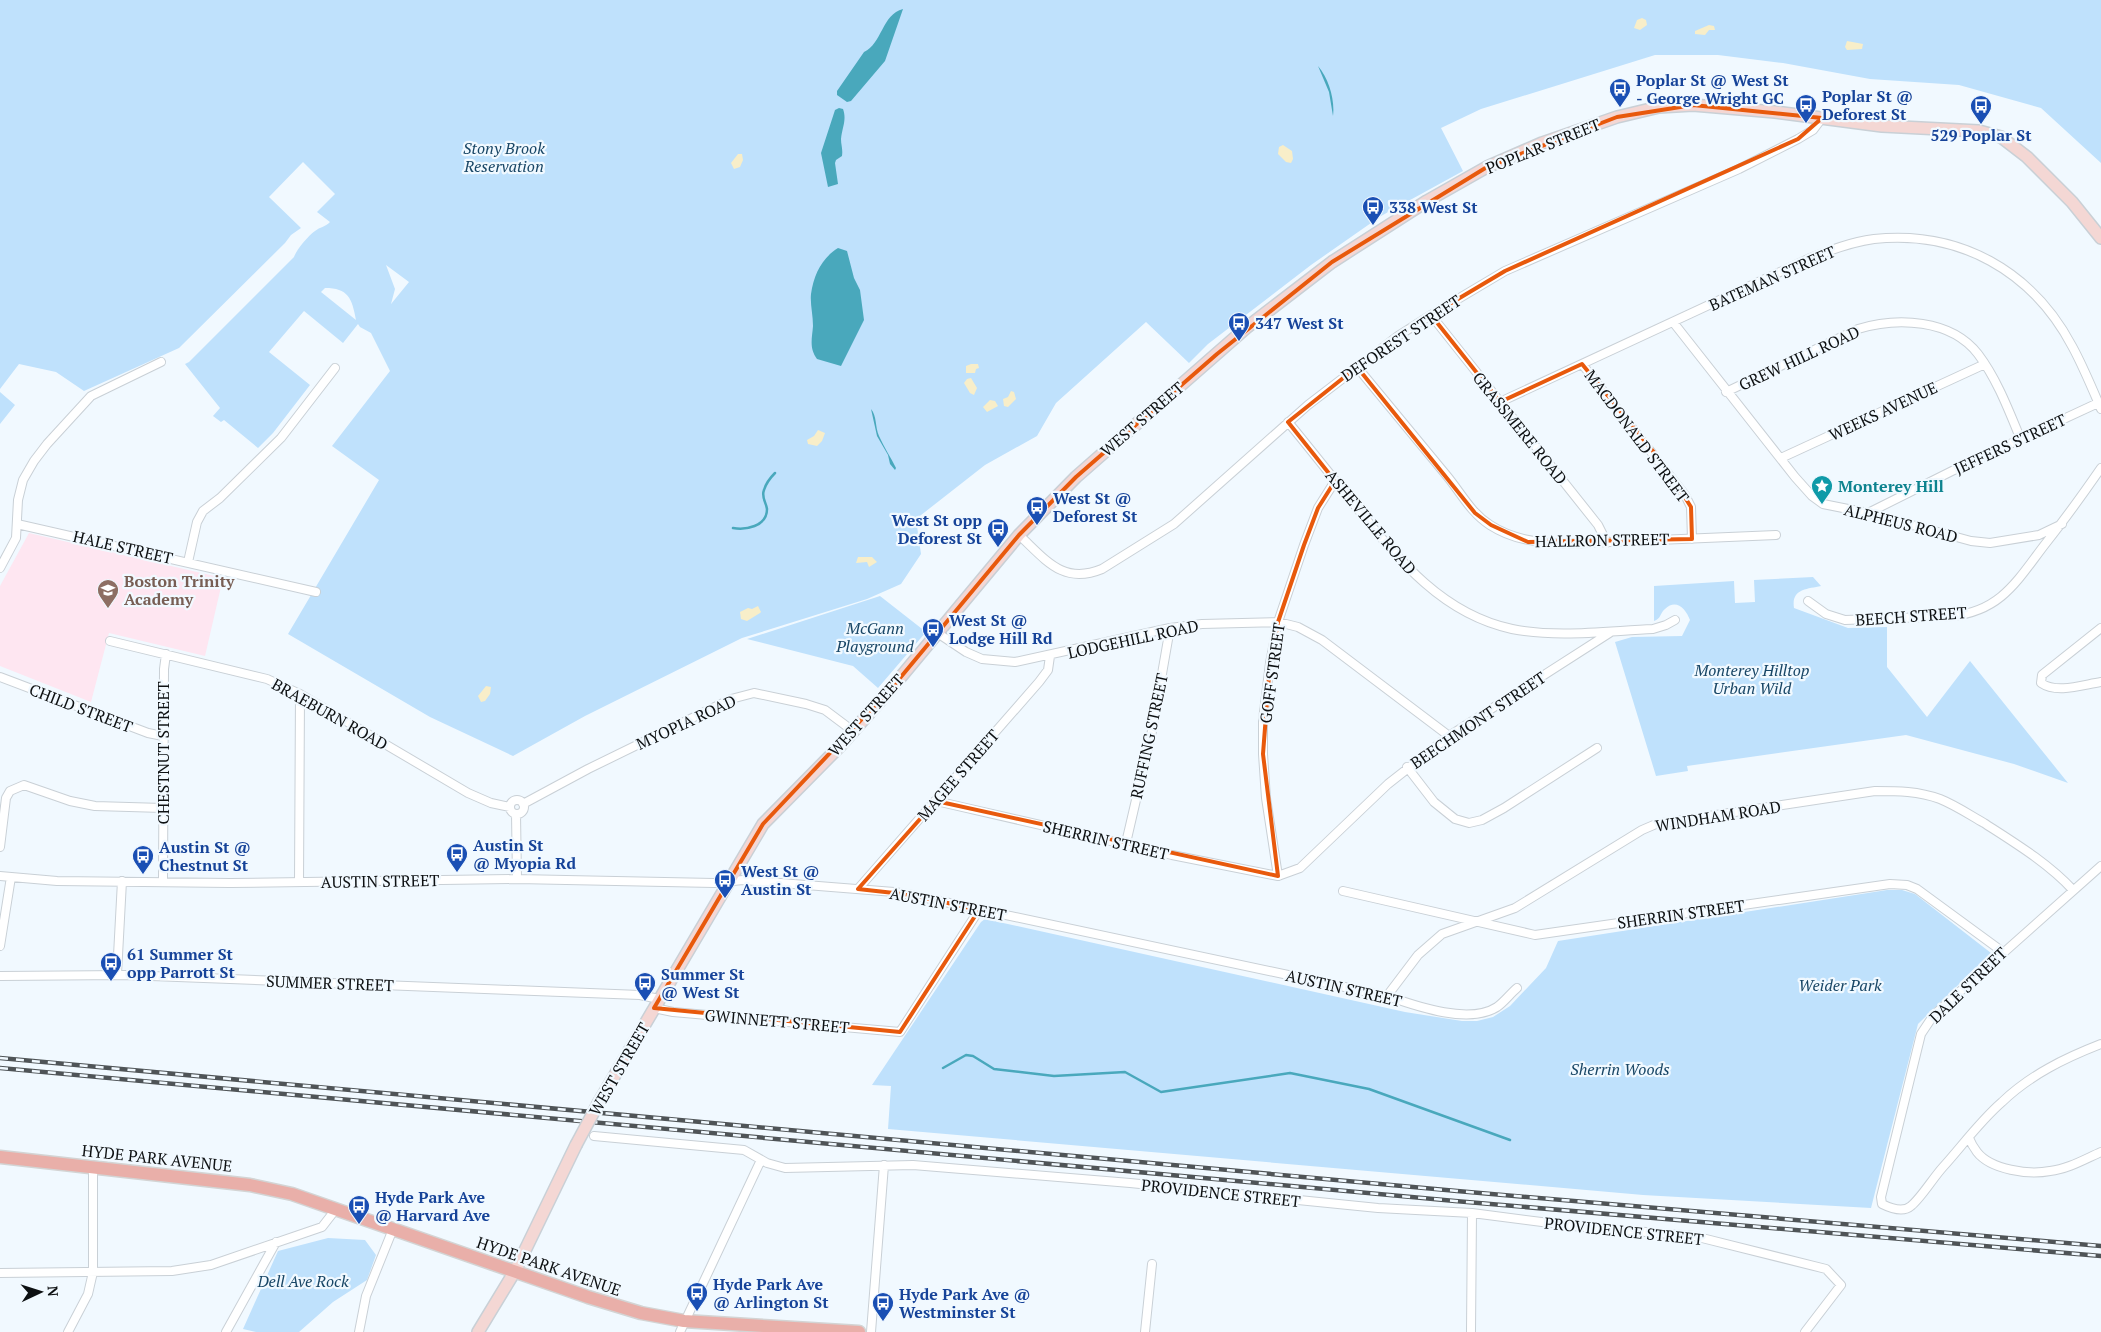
<svg xmlns="http://www.w3.org/2000/svg" width="2101" height="1332" font-family="'PT Serif',serif">
<style>
.education{fill:#fee6f1}
.green{fill:#bfe1fc;fill-rule:evenodd}
.sand{fill:#f8eec9}
.water{fill:#49a8bc}
.lines{fill:none;stroke-linecap:round;stroke-linejoin:round}
.stream{stroke:#49a8bc;stroke-width:2.5}
.street-casing{stroke:#c9d0d6;stroke-width:10}
.secondary-casing{stroke:#c9d0d6;stroke-width:14}
.primary-casing{stroke:#d3d4d4;stroke-width:15}
.street{stroke:#fff;stroke-width:8}
.secondary{stroke:#f4d7d4;stroke-width:11}
.primary{stroke:#e9afa9;stroke-width:12}
.rail-casing{stroke:#4f5457;stroke-width:4.5}
.rail{stroke:#f1f9ff;stroke-width:2.5;stroke-dasharray:8;stroke-linecap:butt}
.secondary-bridge-casing{stroke:#c9d0d6;stroke-width:14;stroke-linecap:butt}
.secondary-bridge{stroke:#f4d7d4;stroke-width:11}
.marked{fill:none;stroke:#e8590c;stroke-width:4;stroke-linejoin:round}
.labels{text-anchor:middle;stroke-width:4.5;stroke-linejoin:round;paint-order:stroke}
.transit-label{font-size:16px;font-weight:bold;fill:#164399;stroke:#f1f9ff;text-anchor:start}
.street-label{font-size:16px;fill:#0d1012;stroke:#f1f9ff}
.park-label{font-size:16px;font-style:italic;fill:#184666;stroke:#f1f9ff}
.culture-label{font-size:16px;font-weight:bold;fill:#0d838f;stroke:#f1f9ff;text-anchor:start}
.education-label{font-size:16px;font-weight:bold;fill:#785e54;stroke:#f1f9ff;text-anchor:start}
</style>
<rect width="100%" height="100%" fill="#f1f9ff"/>
<path class="education" d="M29 533 223 578 205 656 109 633 91 702 0 666V586Z"/>
<path class="green" d="M0 0H2101V163L2041 108 1959 85 1870 79 1783 63 1718 55H1655L1481 109 1441 128 1463 171 1381 216 1311 265 1208 344 1189 363 1146 322 1056 403 1037 436 985 465 916 519 921 554 901 584 867 599 742 638 585 716 513 756 430 717 288 634 379 480 332 446 390 371 371 333 360 327 358 324 343 343 304 311 269 352 310 385 273 433 258 448 224 420 221 422 213 416 220 408 185 364 189 362 294 257C297 249 308 236 315 231 320 227 325 227 330 222L317 212 335 194 303 162 269 197 301 228 291 235 285 243 179 348 84 391 56 372 19 364 0 389ZM386 265 409 282 391 304 395 289ZM325 288C348 288 352 298 356 320L321 292Z
M0 392 15 405 0 424Z
M1813 577 1821 586C1807 589 1791 589 1794 608L1848 628 1887 627V667L1927 717 1970 661 2068 783 2014 764 1906 735 1687 766 1688 771 1656 776 1615 642 1632 637 1682 636 1690 620C1686 609 1676 598 1665 609 1660 613 1661 619 1654 621V586L1734 581 1735 603 1755 602 1754 580Z
M880 596 926 632 878 688 853 666 747 639Z
M1887 890H1902L1915 894 1991 953 1918 1024 1871 1208 1643 1195 888 1129 891 1086 872 1085 981 922 985 919 1405 1012 1462 1021H1477L1493 1017 1510 1006 1546 968 1558 941Z
M328 1238 365 1240 376 1255 367 1280 333 1302 299 1332H256L243 1329 278 1251Z"/>
<path class="sand" d="M1642 18 1646 20 1647 25 1640 30 1634 28 1637 20Z
M1709 25 1714 26 1715 30H1709L1705 35 1695 34V31Z
M1847 41 1863 44 1862 49 1847 50 1845 47Z
M1283 145 1292 151 1293 159 1291 163 1286 162 1278 154 1279 147Z
M738 154H742L743 160 740 167 734 169 731 163Z
M971 364H978L979 368 976 369 975 373H966V366Z
M971 378 977 388 974 395 970 393 964 383 967 379Z
M1011 391 1014 392 1016 399 1008 407 1004 406 1003 399 1008 397Z
M990 400 995 401 998 406 987 412 983 407Z
M818 430 825 433 822 441 817 446 808 444 807 440 814 436Z
M858 557H872L877 562 869 567 867 562 856 563Z
M758 606 761 612 760 613 747 621 741 619 740 612 748 608 752 609Z
M486 686 491 687 490 694 485 701 481 702 478 696Z"/>
<path class="water" d="M903 9 885 61 851 101 847 102 837 95V91L864 52C882 44 882 14 903 9Z
M1318 66C1329 79 1335 100 1333 116L1329 92Z
M839 108 843 109C847 120 842 128 841 139 841 145 843 149 842 156L836 160 835 163 838 184 828 187 821 153 835 110Z
M838 248 847 251 854 278 860 290 864 320 841 366 817 359C809 348 812 339 813 326 813 315 810 304 811 294 814 274 822 258 838 248Z
M871 409C877 416 875 427 879 436 884 447 891 458 896 468L895 470 890 464 888 455 877 436Z"/>
<g class="lines">
<path class="stream" d="M733 528C745 530 767 527 767 509 766 502 761 497 764 490 766 483 770 478 775 473
M943 1068 966 1055 973 1056 994 1069 1054 1076 1125 1072 1161 1092 1290 1073 1369 1089 1510 1140"/>
<g class="street-casing">
<path id="street" d="M1431 315 1598 525 1607 543
M1673 322 1795 477 1812 496 1823 504 1868 513 1971 541 1990 543 2039 535 2062 524
M1582 364 1685 495 1691 507 1692 539
M1357 367C1387 403 1417 440 1447 476 1461 493 1471 513 1490 525 1513 540 1537 542 1563 544L1776 535
M1726 392 1858 329C1897 317 1951 319 1978 354 1997 379 2009 411 2021 440
M1500 402 1808 259C1830 250 1851 242 1874 239 1960 230 2032 271 2072 346 2083 366 2092 388 2101 409
M1288 422C1311 450 1334 479 1357 508 1399 560 1442 614 1512 629 1557 638 1607 631 1653 629L1666 625 1675 620
M1781 458 1985 364
M1868 513 1954 470 2098 403
M17 524 316 592
M1019 535C1046 560 1063 585 1102 569L1174 524 1308 405 1398 336 1431 315 1505 271 1739 169 1798 139 1813 130 1822 118
M188 562 197 522 203 511 220 498 281 438 335 368
M0 568 16 538 18 500 23 480 34 461 47 444 91 396 161 362
M1808 601 1826 614 1845 620 1952 616C2002 611 2018 579 2046 543 2065 519 2083 494 2101 468
M2101 628 2042 675 2041 683C2057 694 2082 685 2101 682
M939 634 966 652 982 659 1015 662 1170 628 1202 624 1278 622 1298 627 1322 640 1449 736
M110 641 267 679 300 694 468 793 491 803 510 807
M0 677 148 733 163 736
M1407 767 1434 802 1455 819 1469 823 1482 820 1504 808 1597 748
M510 807a7 7 0 1 1 14 0a7 7 0 1 1-14 0Z
M936 801 1172 855 1278 876
M523 804 588 769 731 699 754 693 806 704 825 710 853 731
M516 814 517 879
M1126 843 1152 731 1170 628
M0 847 6 798 10 791 24 785 70 801 95 806 163 808
M2101 866 1947 1003 1933 1016 1921 1034 1881 1197 1882 1204C1890 1208 1903 1213 1911 1206 1921 1198 1933 1178 1943 1167 1962 1146 1980 1121 2002 1102 2030 1075 2065 1058 2101 1044
M0 876 57 881 230 883 517 879 714 883 743 880 894 892 912 895 1387 996C1416 1006 1469 1025 1497 1007 1504 1002 1510 994 1517 988
M1278 876 1300 868 1388 784 1449 736 1611 632
M1278 876 1266 798 1263 754V720L1270 663 1278 622 1304 545 1318 508 1335 481
M163 882 164 669 166 654
M299 882 300 694
M858 889 1039 682 1048 670 1050 656
M1343 891 1535 935 1890 884 1907 885 1917 889 2003 952
M0 946 11 877
M117 974 122 881
M0 976 125 975 640 995 659 999
M1387 996 1418 955 1442 934 1515 908 1642 830 1656 824 1875 791C1898 791 1918 791 1940 799 1955 805 1970 815 1984 823 2015 843 2048 863 2073 890
M654 1008 673 1012 900 1032 979 910
M594 1136 744 1150 767 1163 785 1168 913 1165 1130 1183 1378 1208 1472 1213 1573 1226 1694 1236 1826 1269 1841 1285 1805 1332
M1969 1138C1971 1143 1974 1148 1977 1152 1991 1170 2029 1175 2050 1171 2068 1169 2085 1159 2101 1152
M0 1273 172 1271 211 1265 322 1227 336 1209
M68 1332 88 1294 93 1272V1167
M226 1332 276 1242
M359 1332 366 1296 393 1229
M680 1332 761 1160
M871 1332 884 1165
M1145 1332 1152 1264
M1471 1332 1472 1213"/>
</g>
<g class="secondary-casing">
<path id="secondary" d="M599 1102 763 824 840 746 895 684 1019 535 1076 477 1246 328 1332 262 1427 201 1487 167 1542 143 1617 117 1659 107 1693 105 1775 112 1882 126 1979 131 2001 137 2027 157 2072 202 2101 238
M478 1332 515 1271 576 1145"/>
</g>
<g class="primary-casing">
<path id="primary" d="M0 1157 250 1185 292 1194 588 1297 641 1313 684 1321 859 1332"/>
</g>
<use href="#street" class="street"/>
<use href="#secondary" class="secondary"/>
<use href="#primary" class="primary"/>
<g class="rail-casing">
<path id="rail" d="M0 1058 1457 1191 2101 1246
M0 1068 1455 1201 2101 1256"/>
</g>
<use href="#rail" class="rail"/>
<g class="secondary-bridge-casing">
<path id="secondary-bridge" d="M576 1145 599 1102"/>
</g>
<use href="#secondary-bridge" class="secondary-bridge"/>
</g>
<path class="marked" d="M1693 105 1822 118 1798 139 1505 271 1431 315 1500 402 1582 364 1665 466 1691 507 1692 539 1528 542 1491 525 1475 513 1357 367 1288 422 1335 481 1318 508 1304 545 1278 622 1270 663 1263 754 1278 876 936 801 858 889 912 895 979 910 900 1032 654 1008 763 824 895 684 1019 535 1076 477 1217 354 1332 262 1487 167 1617 117Z"/>
<defs>
<g id="bus-pin" transform="scale(1.125)"><path d="M0 17L-7.5 6A9.5 9.5 0 1 1 7.5 6Z" fill="#1a4fb4" stroke="#f1f9ff"/><path d="M-5-6H5V4H4V6H2V4H-2V6H-4V4H-5ZM-3.5-4V0h7V-4ZM-3.5 1.2v1.5H-2V1.2ZM2 1.2v1.5H3.5V1.2Z" fill="#fff"/></g>
<g id="sight-pin" transform="scale(1.125)"><path d="M0 17L-7.5 6A9.5 9.5 0 1 1 7.5 6Z" fill="#0f9aa8" stroke="#f1f9ff"/><path d="M0-6L1.8-2.2L6-1.7L2.9 1.2L3.7 5.4L0 3.3L-3.7 5.4L-2.9 1.2L-6-1.7L-1.8-2.2Z" fill="#fff"/></g>
<g id="school-pin" transform="scale(1.125)"><path d="M0 17L-7.5 6A9.5 9.5 0 1 1 7.5 6Z" fill="#8d6e63" stroke="#f1f9ff"/><path d="M0-5L7-2L0 1L-7-2ZM-4 1L0 2.5L4 1V4Q0 6-4 4Z" fill="#fff"/></g>
</defs>
<g fill-rule="evenodd">
<use href="#bus-pin" x="1620" y="89"/>
<use href="#bus-pin" x="1806" y="105"/>
<use href="#bus-pin" x="1981" y="106"/>
<use href="#bus-pin" x="1373" y="207"/>
<use href="#bus-pin" x="1239" y="323"/>
<use href="#sight-pin" x="1822" y="486"/>
<use href="#bus-pin" x="1037" y="507"/>
<use href="#bus-pin" x="998" y="529"/>
<use href="#school-pin" x="108" y="590"/>
<use href="#bus-pin" x="933" y="629"/>
<use href="#bus-pin" x="457" y="854"/>
<use href="#bus-pin" x="143" y="856"/>
<use href="#bus-pin" x="725" y="880"/>
<use href="#bus-pin" x="111" y="963"/>
<use href="#bus-pin" x="645" y="983"/>
<use href="#bus-pin" x="359" y="1206"/>
<use href="#bus-pin" x="697" y="1293"/>
<use href="#bus-pin" x="883" y="1303"/>
</g>
<g class="labels">
<g class="transit-label">
<text x="1636" y="86">Poplar St @ West St<tspan x="1636" dy="18">- George Wright GC</tspan></text>
<text x="1822" y="102">Poplar St @<tspan x="1822" dy="18">Deforest St</tspan></text>
<text x="1981" y="141" text-anchor="middle">529 Poplar St</text>
<text x="1389" y="213">338 West St</text>
<text x="1255" y="329">347 West St</text>
<text x="1053" y="504">West St @<tspan x="1053" dy="18">Deforest St</tspan></text>
<text x="982" y="526" text-anchor="end">West St opp<tspan x="982" dy="18">Deforest St</tspan></text>
<text x="949" y="626">West St @<tspan x="949" dy="18">Lodge Hill Rd</tspan></text>
<text x="473" y="851">Austin St<tspan x="473" dy="18">@ Myopia Rd</tspan></text>
<text x="159" y="853">Austin St @<tspan x="159" dy="18">Chestnut St</tspan></text>
<text x="741" y="877">West St @<tspan x="741" dy="18">Austin St</tspan></text>
<text x="127" y="960">61 Summer St<tspan x="127" dy="18">opp Parrott St</tspan></text>
<text x="661" y="980">Summer St<tspan x="661" dy="18">@ West St</tspan></text>
<text x="375" y="1203">Hyde Park Ave<tspan x="375" dy="18">@ Harvard Ave</tspan></text>
<text x="713" y="1290">Hyde Park Ave<tspan x="713" dy="18">@ Arlington St</tspan></text>
<text x="899" y="1300">Hyde Park Ave @<tspan x="899" dy="18">Westminster St</tspan></text>
</g>
<g class="street-label">
<text transform="translate(1543 146) rotate(-22)" y="6">POPLAR STREET</text>
<text transform="translate(1772 278) rotate(-24)" y="6">BATEMAN STREET</text>
<text transform="translate(1401 338) rotate(-34)" y="6">DEFOREST STREET</text>
<text transform="translate(1799 358) rotate(-25)" y="6">GREW HILL ROAD</text>
<text transform="translate(1883 411) rotate(-25)" y="6">WEEKS AVENUE</text>
<text transform="translate(1142 419) rotate(-41)" y="6">WEST STREET</text>
<text transform="translate(1520 428) rotate(51)" y="6">GRASSMERE ROAD</text>
<text transform="translate(1637 436) rotate(53)" y="6">MACDONALD STREET</text>
<text transform="translate(2010 444) rotate(-25)" y="6">JEFFERS STREET</text>
<text transform="translate(1371 522) rotate(50)" y="6">ASHEVILLE ROAD</text>
<text transform="translate(1901 523) rotate(14)" y="6">ALPHEUS ROAD</text>
<text transform="translate(1602 540) rotate(-1)" y="6">HALLRON STREET</text>
<text transform="translate(123 547) rotate(13)" y="6">HALE STREET</text>
<text transform="translate(1911 616) rotate(-4)" y="6">BEECH STREET</text>
<text transform="translate(1133 639) rotate(-12)" y="6">LODGEHILL ROAD</text>
<text transform="translate(1272 673) rotate(-82)" y="6">GOFF STREET</text>
<text transform="translate(81 708) rotate(21)" y="6">CHILD STREET</text>
<text transform="translate(330 714) rotate(29)" y="6">BRAEBURN ROAD</text>
<text transform="translate(866 715) rotate(-48)" y="6">WEST STREET</text>
<text transform="translate(1478 720) rotate(-34)" y="6">BEECHMONT STREET</text>
<text transform="translate(686 722) rotate(-25)" y="6">MYOPIA ROAD</text>
<text transform="translate(1149 736) rotate(-78)" y="6">RUFFING STREET</text>
<text transform="translate(163 753) rotate(-90)" y="6">CHESTNUT STREET</text>
<text transform="translate(958 775) rotate(-49)" y="6">MAGEE STREET</text>
<text transform="translate(1718 816) rotate(-9)" y="6">WINDHAM ROAD</text>
<text transform="translate(1106 840) rotate(13)" y="6">SHERRIN STREET</text>
<text transform="translate(380 881) rotate(-1)" y="6">AUSTIN STREET</text>
<text transform="translate(948 904) rotate(11)" y="6">AUSTIN STREET</text>
<text transform="translate(1681 914) rotate(-8)" y="6">SHERRIN STREET</text>
<text transform="translate(330 983) rotate(2)" y="6">SUMMER STREET</text>
<text transform="translate(1968 985) rotate(-44)" y="6">DALE STREET</text>
<text transform="translate(1344 988) rotate(13)" y="6">AUSTIN STREET</text>
<text transform="translate(777 1021) rotate(5)" y="6">GWINNETT STREET</text>
<text transform="translate(619 1069) rotate(-60)" y="6">WEST STREET</text>
<text transform="translate(157 1158) rotate(6)" y="6">HYDE PARK AVENUE</text>
<text transform="translate(1221 1193) rotate(6)" y="6">PROVIDENCE STREET</text>
<text transform="translate(1624 1231) rotate(6)" y="6">PROVIDENCE STREET</text>
<text transform="translate(549 1266) rotate(19)" y="6">HYDE PARK AVENUE</text>
</g>
<g class="park-label">
<text x="504" y="154">Stony Brook<tspan x="504" dy="18">Reservation</tspan></text>
<text x="875" y="634">McGann<tspan x="875" dy="18">Playground</tspan></text>
<text x="1752" y="676">Monterey Hilltop<tspan x="1752" dy="18">Urban Wild</tspan></text>
<text x="1840" y="991">Weider Park</text>
<text x="1620" y="1075">Sherrin Woods</text>
<text x="303" y="1287">Dell Ave Rock</text>
</g>
<g class="culture-label">
<text x="1838" y="492">Monterey Hill</text>
</g>
<g class="education-label">
<text x="124" y="587">Boston Trinity<tspan x="124" dy="18">Academy</tspan></text>
</g>
</g>
<g transform="translate(40 1292) rotate(86)" stroke="#f1f9ff" stroke-width="4" paint-order="stroke">
<path d="M0-4L9 19L0 12L-9 19Z" fill="#0d1012"/>
<text y="-8" font-size="14" font-weight="bold" text-anchor="middle" fill="#0d1012">N</text>
</g>
</svg>
